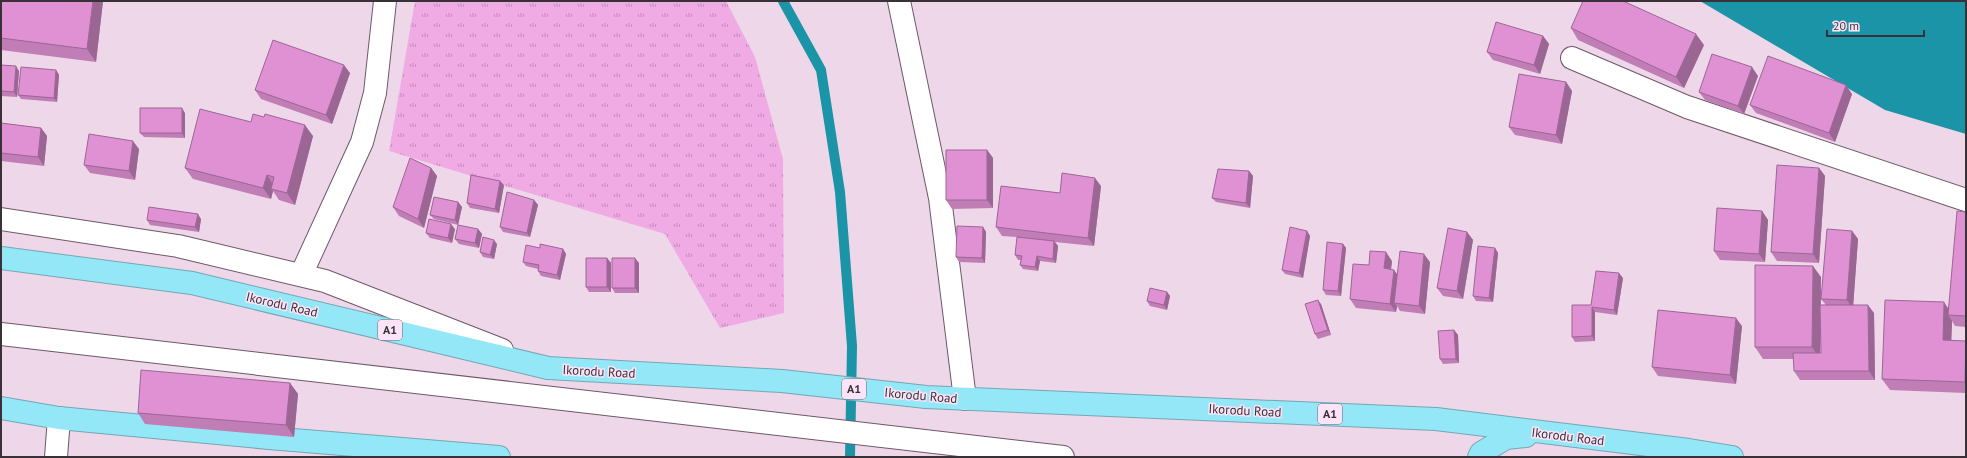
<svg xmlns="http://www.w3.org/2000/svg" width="1967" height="458" font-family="'PT Sans',sans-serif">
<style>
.grass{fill:url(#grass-tufts)}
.water{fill:#1b94a7}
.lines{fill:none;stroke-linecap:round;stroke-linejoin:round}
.stream{stroke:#1b94a7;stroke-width:10}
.minor-casing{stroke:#6d5869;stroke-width:24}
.highway-casing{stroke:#74a7b4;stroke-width:24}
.minor{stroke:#fff;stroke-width:22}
.highway{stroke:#93e7f7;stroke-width:22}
.wall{fill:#c07db6;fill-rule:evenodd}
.shaded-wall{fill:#9c6694}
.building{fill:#df91d4;stroke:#9c6694}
.labels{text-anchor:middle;stroke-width:3;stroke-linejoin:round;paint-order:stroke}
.shield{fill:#fce4f8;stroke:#746772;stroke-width:1}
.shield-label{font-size:12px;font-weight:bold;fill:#3a3138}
.street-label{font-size:13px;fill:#3a3138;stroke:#fce4f8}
</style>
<defs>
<pattern id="grass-tufts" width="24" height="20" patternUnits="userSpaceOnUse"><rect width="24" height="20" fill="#f0abe4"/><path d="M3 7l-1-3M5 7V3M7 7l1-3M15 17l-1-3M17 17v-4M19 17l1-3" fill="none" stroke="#c38cba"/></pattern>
</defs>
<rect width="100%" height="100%" fill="#efd7ea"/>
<path class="grass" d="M415 1H726L755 57 783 159 784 313 720 328 665 234 389 151Z"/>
<path class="water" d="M1700 1H1966V134L1885 110Z"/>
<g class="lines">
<path class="stream" d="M783 1 821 70 840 192 852 346 850 457"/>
<g class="minor-casing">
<path id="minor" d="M899 1 940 198 965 399
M1572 58 1687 107 1966 200
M1 219 178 246 325 281 502 350
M301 275 362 142 375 93 385 1
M1 334 1063 457
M56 457 59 418"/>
</g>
<g class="highway-casing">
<path id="highway" d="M1 258 192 283 548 368 782 381 926 397 1436 419 1689 450 1732 457
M1 408 59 418 269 438 499 457
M1479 457 1481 453 1506 438 1526 436"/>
</g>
<use href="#minor" class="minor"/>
<use href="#highway" class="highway"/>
</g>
<path class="wall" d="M1 1H103L96 62 1 50Z
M1571 28 1704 45 1684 88 1578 40Z
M1543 36 1549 44 1540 74 1493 60 1487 52Z
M1 65 19 71 17 97 1 96Z
M56 70 59 75 57 102 21 99 18 95Z
M350 73 332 124 261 99 255 90Z
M1758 76 1744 114 1705 100 1699 92Z
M1566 82 1572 91 1562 144 1515 135 1509 127Z
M1852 94 1835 142 1756 113 1750 105Z
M185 113V138L144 137 140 133Z
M251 122 313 136 295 205 279 200 273 191 271 199 193 179 185 168Z
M1 123 41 128 47 136 44 166 1 161Z
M139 149 135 180 90 173 84 165Z
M987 150 993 158V208L952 209 946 200Z
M431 168 437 176 424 228 399 216 393 207Z
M1819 168 1825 176 1819 263 1777 261 1771 252Z
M1249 171 1253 176 1250 208 1216 202 1212 198Z
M504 185 499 213 470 208 467 203Z
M1101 186 1094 246 1055 242 1058 246 1056 263 1040 261 1038 271 1023 269 1020 265 1021 260H1018L1015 255 1017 237 1002 236 996 227 1060 193Z
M534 200 538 205 530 237 503 232 500 227Z
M458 202 462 207 458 225 434 219 430 215Z
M1762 211 1768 220 1765 262 1720 260 1714 251Z
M1966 212V327L1955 326 1952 321 1951 341H1966V393L1890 390 1882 379 1948 308Z
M201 219 199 232 150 225 147 220Z
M983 227 986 232 985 263 959 262 956 257Z
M455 229 452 243 430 238 426 233Z
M478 229 482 234 479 248 459 244 455 239Z
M1307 231 1310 236 1303 278 1285 274 1282 270Z
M1852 231 1858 239 1853 305 1874 313 1875 380H1800L1794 371V359H1763L1755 347 1821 277V305H1826L1821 299ZM1821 325V353H1820Z
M1467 232 1473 240 1463 299 1443 296 1437 288Z
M497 244 494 259 483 257 480 252Z
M1343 244 1346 248 1341 296 1326 295 1323 290Z
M540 248 563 249 566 254 560 280 541 276 538 271V269L526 266 523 262Z
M1495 248 1498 253 1493 302 1476 301 1473 296Z
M607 258 611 263V292H589L586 287Z
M1392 261 1391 269 1394 270 1397 275 1430 262 1425 314 1400 311 1397 306 1396 312 1356 308 1350 299 1369 265Z
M639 263V293H615L612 288Z
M1623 278 1617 315 1595 312V341L1575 342 1572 337 1591 305Z
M1167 292 1170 296 1167 310 1150 306 1147 301Z
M1321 304 1331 335 1318 339 1315 334Z
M1742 326 1736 384 1658 376 1652 367Z
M1454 330 1458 335 1459 363 1443 364 1440 359Z
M290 383 298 394 294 437 145 424 138 413Z"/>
<path class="shaded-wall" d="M93 1H103L96 62 87 49Z
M1696 34 1704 45 1684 88 1676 77Z
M1543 36 1549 44 1540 74 1534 65Z
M344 65 350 73 332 124 326 115Z
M16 66 19 71 17 97 14 92Z
M1752 67 1758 76 1744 114 1738 106Z
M56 70 59 75 57 102 54 98Z
M1566 82 1572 91 1562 144 1556 135Z
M1846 85 1852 94 1835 142 1829 133Z
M182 108 185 113V138L182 133Z
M305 125 313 136 295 205 287 193Z
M41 128 47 136 44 166 38 157Z
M133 141 139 149 135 180 129 171Z
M987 150 993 158V208L987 200Z
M431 168 437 176 424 228 418 219Z
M1819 168 1825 176 1819 263 1813 254Z
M1249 171 1253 176 1250 208 1246 203Z
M267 175 274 186 271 189 273 191 271 199 263 188Z
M1095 178 1101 186 1094 246 1088 238Z
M500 181 504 185 499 213 495 209Z
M534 200 538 205 530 237 527 233Z
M458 202 462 207 458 225 455 220Z
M1762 211 1768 220 1765 262 1759 254Z
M198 214 201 219 199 232 195 227Z
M451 224 455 229 452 243 448 238Z
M983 227 986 232 985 263 982 258Z
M478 229 482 234 479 248 475 243Z
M1307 231 1310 236 1303 278 1299 273Z
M1852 231 1858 239 1853 309 1847 300Z
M1467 232 1473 240 1463 299 1457 291Z
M494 240 497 244 494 259 490 255Z
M1054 241 1058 246 1056 263 1053 259Z
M1343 244 1346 248 1341 296 1338 291Z
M1495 248 1498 253 1493 302 1489 298Z
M563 249 566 254 560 280 557 275Z
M1386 252 1392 261 1390 277 1384 268Z
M1424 254 1430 262 1425 314 1419 306Z
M1037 256 1040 261 1038 271 1035 267Z
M607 258 611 263V292L607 287Z
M635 258 639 263V293L635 288Z
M1813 266 1821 277 1820 359 1812 347Z
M1394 270 1400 278 1394 303 1397 306 1396 312 1390 304Z
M1619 273 1623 278 1617 315 1614 310Z
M1167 292 1170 296 1167 310 1164 305Z
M1318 300 1321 304 1331 335 1328 330Z
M1944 302 1952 314 1948 315 1952 321 1951 352 1943 340Z
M1868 305 1874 313 1875 380 1869 371Z
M1592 307 1595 312V341L1592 336Z
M1736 318 1742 326 1736 384 1730 375Z
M1454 330 1458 335 1459 363 1456 359Z
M290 383 298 394 294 437 286 425Z"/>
<path class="building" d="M1 1H93L87 49 1 38Z
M1583 1H1623L1696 34 1676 77 1571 28Z
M1496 22 1543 36 1534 65 1487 52Z
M273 40 344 65 326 115 255 90Z
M1712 54 1752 67 1738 106 1699 92Z
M1768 56 1846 85 1829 133 1750 105Z
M1 65 16 66 14 92 1 91Z
M21 67 56 70 54 98 18 95Z
M1519 74 1566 82 1556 135 1509 127Z
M140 108H182V133H140Z
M200 109 251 122 253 114 264 117 265 114 305 125 287 193 271 189 274 177 267 175 263 188 185 168Z
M1 123 41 128 38 157 1 153Z
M89 134 133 141 129 171 84 165Z
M946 150H987V200H946Z
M410 158 431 168 418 219 393 207Z
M1777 165 1819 168 1813 254 1771 252Z
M1218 169 1249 171 1246 203 1212 198Z
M1062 173 1095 178 1088 238 996 227 1001 186 1060 193Z
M471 175 500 181 495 209 467 203Z
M507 192 534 200 527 233 500 227Z
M434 197 458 202 455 220 430 215Z
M149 207 198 214 195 227 147 220Z
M1717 208 1762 211 1759 254 1714 251Z
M1957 211 1966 212V316L1948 315Z
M429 219 451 224 448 238 426 233Z
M458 225 478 229 475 243 455 239Z
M957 226 983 227 982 258 956 257Z
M1290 227 1307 231 1299 273 1282 270Z
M1448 228 1467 232 1457 291 1437 288Z
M1827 229 1852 231 1847 300 1821 299Z
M483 237 494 240 490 255 480 252Z
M1017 237 1054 241 1053 259 1037 256 1035 267 1020 265 1022 256 1015 255Z
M1327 242 1343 244 1338 291 1323 290Z
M540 244 563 249 557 275 538 271 539 265 523 262 526 245 540 248Z
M1478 246 1495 248 1489 298 1473 296Z
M1370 251 1386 252 1384 268 1394 270 1390 304 1350 299 1353 264 1369 265Z
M1400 251 1424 254 1419 306 1394 303Z
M586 258H607V287H586Z
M612 258H635V288H612Z
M1755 265 1813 266 1812 347H1755Z
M1596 271 1619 273 1614 310 1592 307V336L1572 337V305H1591Z
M1150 288 1167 292 1164 305 1147 301Z
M1318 300 1328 330 1315 334 1305 304Z
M1885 300 1944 302 1943 340 1966 341 1965 382 1882 379Z
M1820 305H1868L1869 371H1794L1793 353H1821Z
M1658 310 1736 318 1730 375 1652 367Z
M1454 330 1456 359H1440L1438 331Z
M141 370 290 383 286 425 138 413Z"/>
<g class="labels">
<g class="shield">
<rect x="378" y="320" width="24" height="20" rx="3"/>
<rect x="842" y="379" width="24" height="20" rx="3"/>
<rect x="1318" y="404" width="24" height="20" rx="3"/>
</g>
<g class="shield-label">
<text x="390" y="334">A1</text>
<text x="854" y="393">A1</text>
<text x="1330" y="418">A1</text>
</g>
<g class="street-label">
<text transform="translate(282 304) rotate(13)" y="5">Ikorodu Road</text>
<text transform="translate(599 371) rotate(3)" y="5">Ikorodu Road</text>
<text transform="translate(921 395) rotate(5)" y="5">Ikorodu Road</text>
<text transform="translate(1245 410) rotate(3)" y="5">Ikorodu Road</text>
<text transform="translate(1568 436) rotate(7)" y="5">Ikorodu Road</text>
</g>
</g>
<rect width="1967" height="458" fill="none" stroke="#3a3138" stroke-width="4"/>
<path d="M1827 30v6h97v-6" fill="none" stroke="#3a3138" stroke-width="2"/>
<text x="1833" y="30" font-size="12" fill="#3a3138" stroke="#fce4f8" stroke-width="3" paint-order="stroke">20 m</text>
</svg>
